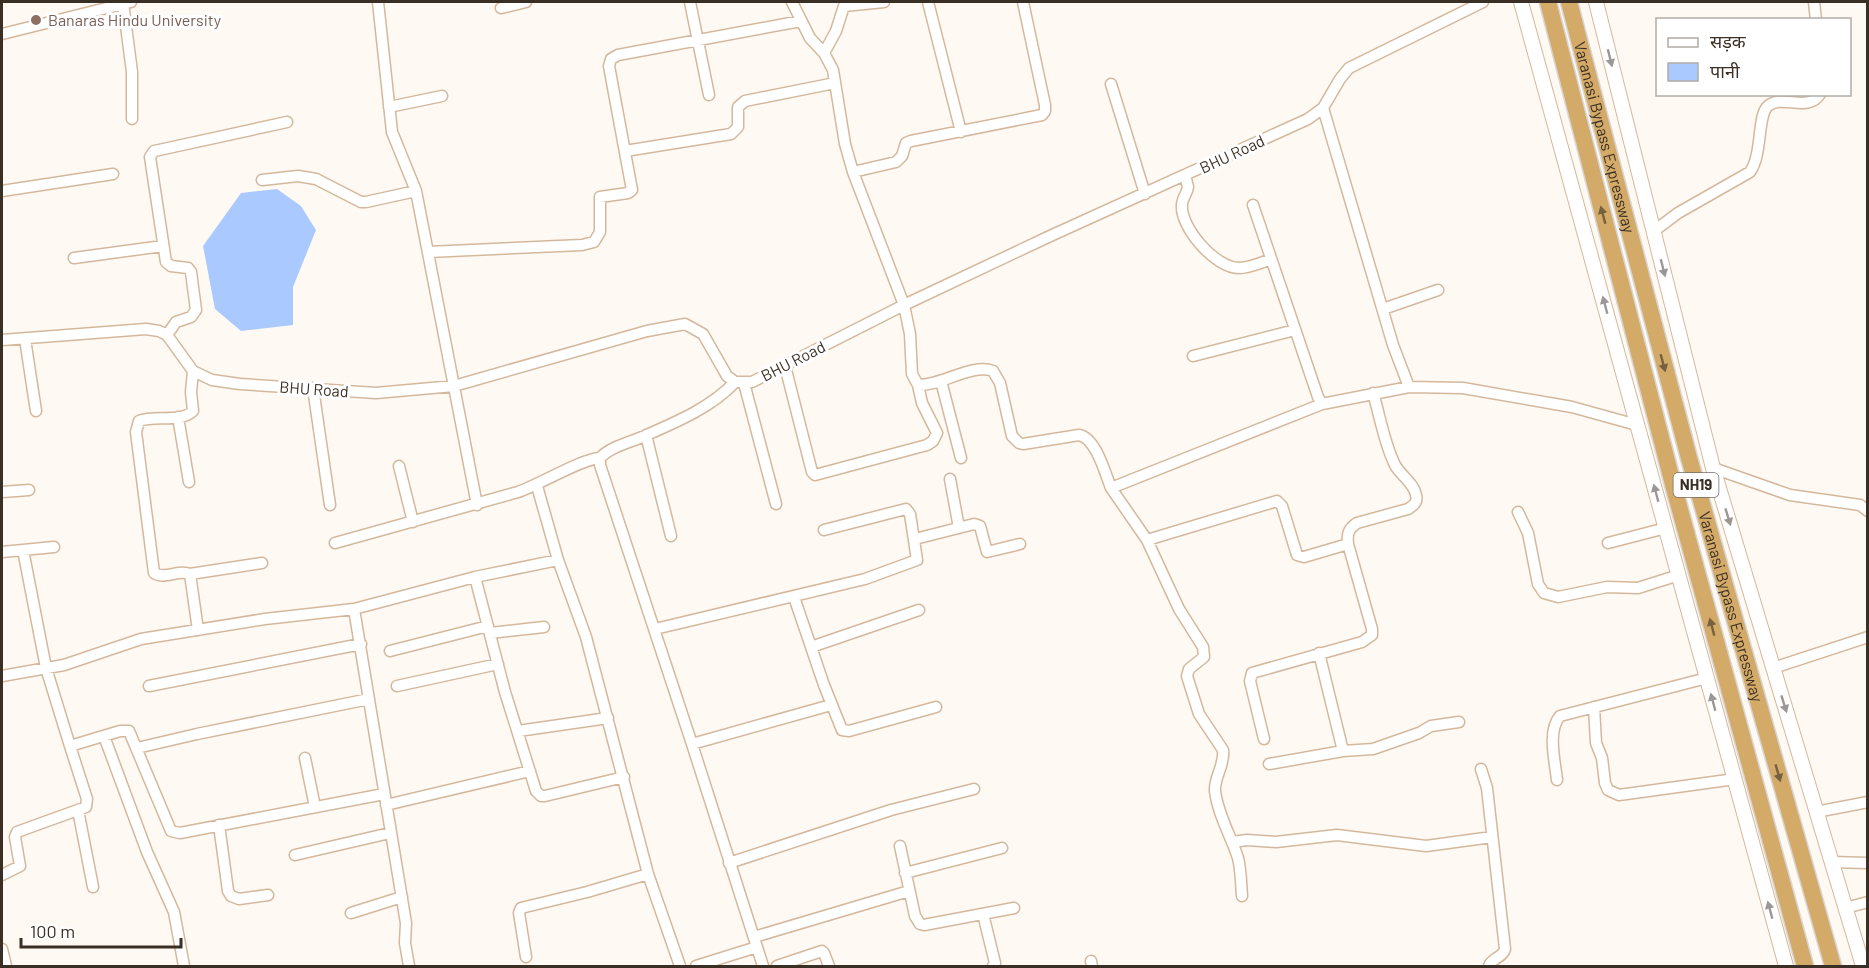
<svg xmlns="http://www.w3.org/2000/svg" width="1869" height="968" font-family="Barlow,'Noto Sans Devanagari',sans-serif">
<style>
.water{fill:#aacaff}
.lines{fill:none;stroke-linecap:round;stroke-linejoin:round}
.minor-casing{stroke:#d4b89d;stroke-width:13}
.tertiary-casing{stroke:#d4b89d;stroke-width:16}
.trunk-casing{stroke:#d8d5d3;stroke-width:19}
.minor{stroke:#fff;stroke-width:10}
.tertiary{stroke:#fff;stroke-width:14}
.trunk{stroke:#d3aa68;stroke-width:16}
.oneway{fill:#9c9792}
.oneway2{fill:#77603f}
.education-dot{fill:#8d6e63;stroke:#fff;stroke-width:2}
.labels{text-anchor:middle;stroke-width:6;stroke-linejoin:round;paint-order:stroke}
.shield{fill:#fff;stroke:#756d66;stroke-width:1.5}
.shield-label{font-size:15px;font-weight:bold;fill:#3a2f24}
.education-label{font-size:16px;fill:#785e54;stroke:#fff;text-anchor:start}
.street-label{font-size:16px;fill:#3a2f24;stroke:#fff}
</style>
<rect width="100%" height="100%" fill="#fff9f3"/>
<path class="water" d="M277 189 301 206 316 230 293 287V325L241 331 215 309 203 246 241 193Z"/>
<g class="lines">
<g class="minor-casing">
<path id="minor" d="M378 2 392 132 416 191 477 505
M690 2 709 95
M792 2 810 38 824 53 833 70 845 144 853 172 904 305 910 334 912 374 918 385C941 386 972 363 993 371L1000 383 1012 436 1019 443 1023 444 1079 435C1096 438 1105 473 1111 488L1322 404
M928 2 961 132
M1814 2 1816 20
M123 3 132 72V119
M501 8 526 2
M2 34 131 2
M824 53 836 31 844 6 884 2
M1111 84 1145 194
M389 107 442 96
M1323 108 1393 345 1409 387
M625 151 731 134 738 127V107L745 101 835 83
M853 172 896 162 902 156 906 143 911 141 1042 115 1045 111V105L1023 2
M1185 175 1188 187C1187 194 1182 198 1182 205 1180 227 1215 268 1239 268 1249 268 1261 263 1271 259
M262 180 298 176 316 179 361 202H366L416 191
M2 191 113 174
M1253 205 1318 397 1322 404 1409 387 1463 388 1572 407 1637 425
M1654 231 1678 213 1750 172C1763 153 1757 115 1768 106 1782 94 1808 113 1820 94
M428 252 582 245 594 242 600 232V197L628 193 632 190 609 66 611 59 618 55 801 21
M74 258 163 246
M1383 309 1438 290
M167 335 176 322 191 317 196 310 191 272 188 268 171 266 166 262 150 157 154 151 159 150 287 122
M25 339 36 411
M2 340 146 329 159 331 167 335 193 371 212 380 240 384 376 393 454 386 647 331 685 324 703 334 727 376 735 382H752L904 305 1048 237 1308 119 1323 108 1340 79 1349 68 1483 2
M1193 356 1295 330
M785 366 812 472 815 475 927 445 933 441 937 433 922 403 918 385
M193 371 191 392 193 411C181 423 155 415 139 421L136 432 154 573C165 580 178 569 190 574L198 630
M941 381 961 458
M735 382C711 408 674 423 642 437 628 443 610 447 600 458V465L692 744 763 966
M744 383 776 504
M313 388 330 505
M178 417 189 482
M646 435 671 536
M399 466 413 522
M1713 468 1790 495 1860 505 1868 511
M950 479 959 528
M537 486 558 560 586 637 648 874 680 966
M1111 488 1147 540 1179 609 1203 647 1204 657 1189 669 1187 676 1199 714 1223 750C1225 765 1214 777 1215 791 1218 815 1231 836 1238 858 1241 870 1241 884 1242 896
M2 492 29 490
M1518 512 1528 533 1538 584 1544 593 1558 597 1607 587 1638 588 1679 575
M915 539 974 524 980 526 987 552 1020 544
M1147 540 1277 501 1282 506 1297 555 1304 557 1348 544
M335 543 518 492C539 485 581 459 600 458
M1608 543 1666 528
M23 550 46 668 70 746 120 731H129L171 831 180 833 384 794
M2 552 54 547
M190 574 262 563
M475 577 505 692 536 791 541 796H545L624 777
M794 597 824 685 842 730 849 731 936 707
M354 609 406 923 405 943 409 966
M655 629 865 579 917 560 910 514 906 509 824 530
M490 633 544 627
M811 647 919 610
M390 651 488 626
M1319 653 1343 751
M1773 668 1868 637
M2 676 64 665 141 639 265 619 354 609 475 577 558 560
M149 686 361 644
M397 686 498 664
M1594 707 1596 743 1602 758 1605 783 1608 790 1619 795 1735 779
M518 731 608 718
M104 736 147 852 174 912 184 966
M1264 739 1250 681 1252 673 1362 642 1372 635V629L1348 544C1347 534 1348 529 1357 523L1408 509C1414 505 1418 502 1416 495 1414 483 1400 475 1395 465 1384 443 1380 416 1373 393
M692 744 831 705
M137 748 197 734 369 699
M305 758 315 807
M1269 764 1343 751 1373 749 1419 733 1431 726 1459 722
M1481 769 1487 788 1505 949C1503 958 1491 958 1489 966
M1557 780C1555 761 1547 731 1560 716L1707 678
M386 805 530 771
M78 810 93 887
M1816 812 1868 802
M219 825 228 891 231 896 239 899 268 895
M1232 842 1247 840 1276 842 1337 835 1426 846 1492 837
M900 846 915 916 920 924 924 925 1014 908
M295 855 390 833
M1831 862 1868 863
M729 863 891 810 974 789
M905 873 1002 848
M2 875 20 866 15 837 17 832 86 807 87 799 70 746
M1845 908 1868 902
M351 913 402 897
M983 914 995 963 993 966
M754 937 909 891
M2 949 6 966
M526 957 519 913 521 908 587 892 648 874
M1091 961 1092 966
M696 966 757 947
M777 966 822 951 824 953 829 966"/>
</g>
<g class="tertiary-casing">
<path id="tertiary" d="M1521 2 1786 966
M1596 2 1713 468 1863 966"/>
</g>
<g class="trunk-casing">
<g id="trunk">
<path d="M1548 2 1674 488 1805 966"/>
<path id="s1" d="M1569 2 1689 458 1833 966"/>
</g>
</g>
<use href="#minor" class="minor"/>
<use href="#tertiary" class="tertiary"/>
<use href="#trunk" class="trunk"/>
</g>
<defs><path id="oneway-solid" d="M-6-.8H1V-3.2L6.5 0L1 3.2V.8H-6Z" transform="scale(1.5)"/></defs>
<g class="oneway">
<use href="#oneway-solid" transform="translate(1610 58) rotate(76)"/>
<use href="#oneway-solid" transform="translate(1663 268) rotate(76)"/>
<use href="#oneway-solid" transform="translate(1605 305) rotate(-105)"/>
<use href="#oneway-solid" transform="translate(1656 493) rotate(-105)"/>
<use href="#oneway-solid" transform="translate(1728 517) rotate(73)"/>
<use href="#oneway-solid" transform="translate(1713 702) rotate(-105)"/>
<use href="#oneway-solid" transform="translate(1784 704) rotate(73)"/>
<use href="#oneway-solid" transform="translate(1770 910) rotate(-105)"/>
</g>
<g class="oneway2">
<use href="#oneway-solid" transform="translate(1603 215) rotate(-105)"/>
<use href="#oneway-solid" transform="translate(1663 363) rotate(75)"/>
<use href="#oneway-solid" transform="translate(1712 627) rotate(-105)"/>
<use href="#oneway-solid" transform="translate(1778 773) rotate(74)"/>
</g>
<circle class="education-dot" cx="36" cy="20" r="6"/>
<g class="labels">
<rect class="shield" x="1673.5" y="473" width="45" height="24" rx="4.5"/>
<g class="shield-label">
<text x="1696" y="490">NH19</text>
</g>
<g class="education-label">
<text x="48" y="26">Banaras Hindu University</text>
</g>
<g class="street-label">
<text dy="6" stroke="none"><textPath href="#s1" startOffset="140">Varanasi Bypass Expressway</textPath></text>
<text transform="translate(1232 154) rotate(-25)" y="6">BHU Road</text>
<text transform="translate(793 361) rotate(-27)" y="6">BHU Road</text>
<text transform="translate(314 389) rotate(4)" y="6">BHU Road</text>
<text dy="6" stroke="none"><textPath href="#s1" startOffset="626">Varanasi Bypass Expressway</textPath></text>
</g>
</g>
<rect width="1869" height="968" fill="none" stroke="#3a2f24" stroke-width="6"/>
<rect x="1656" y="18" width="195" height="78" fill="#ffffff" stroke="#b0aca7" stroke-width="1.5"/>
<rect x="1668" y="38" width="30" height="9" fill="#ffffff" stroke="#b0aca7" stroke-width="1.5"/>
<text x="1710" y="48" font-size="18" fill="#3a2f24">सड़क</text>
<rect x="1668" y="63" width="30" height="18" fill="#aacaff" stroke="#b0aca7" stroke-width="1.5"/>
<text x="1710" y="78" font-size="18" fill="#3a2f24">पानी</text>
<path d="M21 938v9h160v-9" fill="none" stroke="#3a2f24" stroke-width="3"/>
<text x="30" y="938" font-size="18" fill="#3a2f24" stroke="#ffffff" stroke-width="4.5" paint-order="stroke">100 m</text>
</svg>
